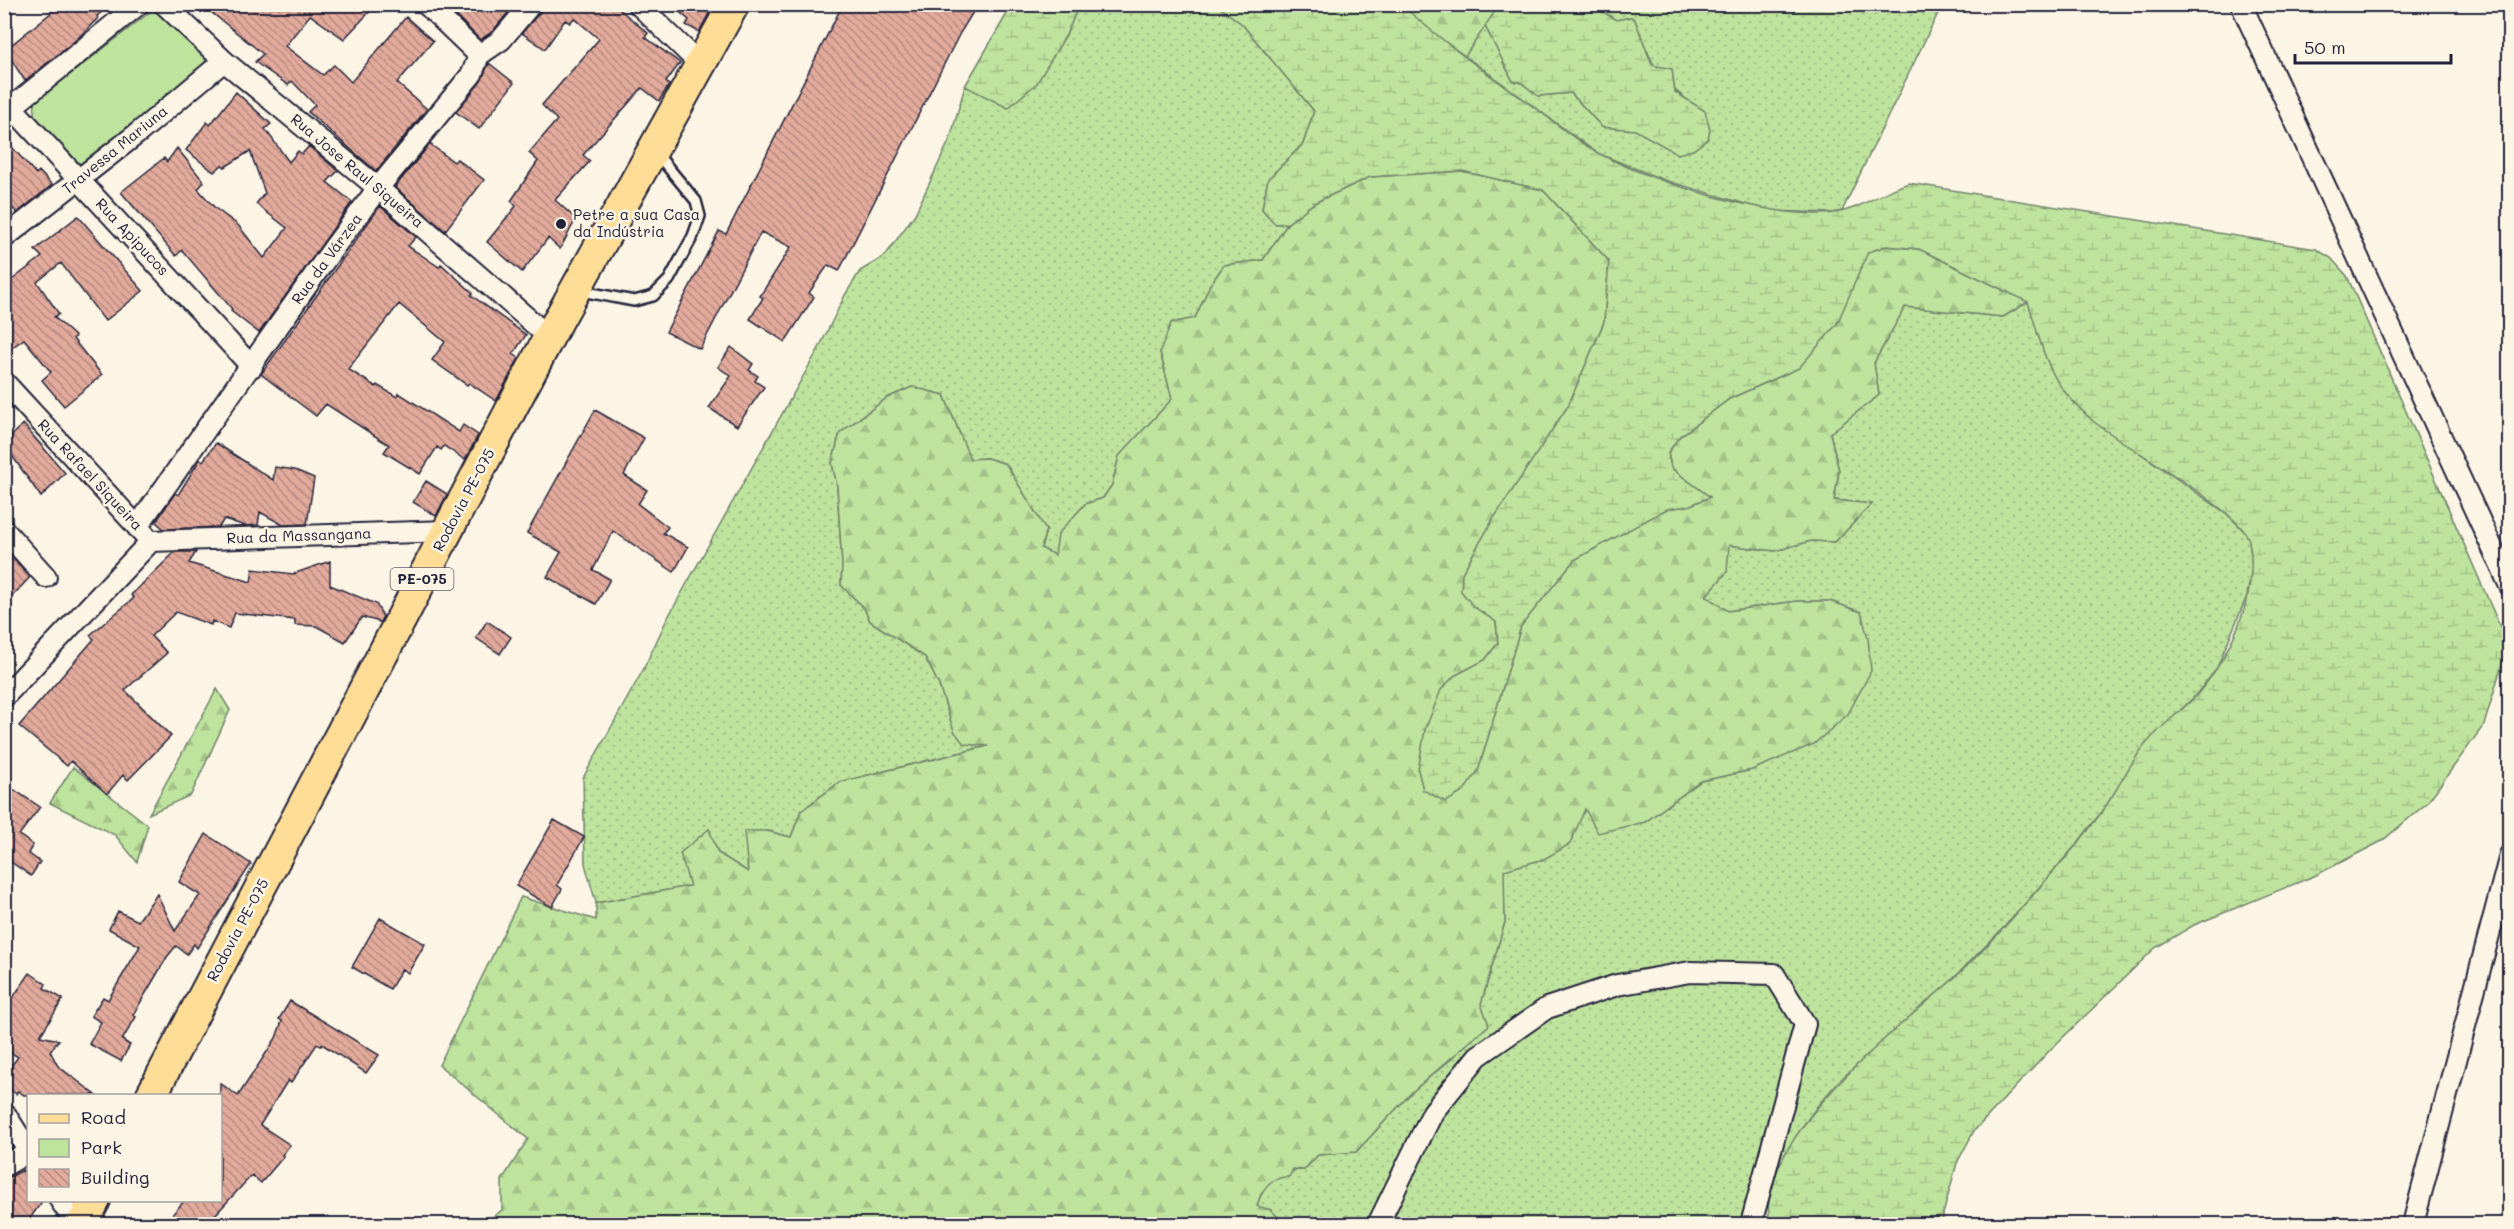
<svg xmlns="http://www.w3.org/2000/svg" width="2514" height="1229" font-family="Mali,sans-serif">
<style>
.grass{fill:url(#grass-dots);stroke:#70826c;stroke-width:1.5}
.forest{fill:url(#forest-firs);stroke:#70826c;stroke-width:1.5}
.wetland{fill:url(#wetland-marsh);stroke:#70826c;stroke-width:1.5}
.park{fill:#bee39d;stroke:#70826c;stroke-width:1.5}
.building{fill:url(#building-back-hatch);stroke:#22223b;stroke-width:1.5}
.lines{fill:none;stroke-linecap:round;stroke-linejoin:round}
.service-casing{stroke:#22223b;stroke-width:14}
.minor-casing{stroke:#22223b;stroke-width:24}
.primary-casing{stroke:#22223b;stroke-width:34}
.service{stroke:#fcf5e5;stroke-width:9}
.minor{stroke:#fcf5e5;stroke-width:20}
.primary{stroke:#fedd96;stroke-width:30}
.poi-dot{fill:#22223b;stroke:#fcf5e5;stroke-width:2}
.labels{text-anchor:middle;stroke-width:5;stroke-linejoin:round;paint-order:stroke}
.shield{fill:#fcf5e5;stroke:#63616e;stroke-width:1.5}
.shield-label{font-size:14px;font-weight:bold;fill:#22223b}
.street-label{font-size:15px;fill:#22223b;stroke:#fcf5e5}
.poi-label{font-size:15px;fill:#22223b;stroke:#fcf5e5;text-anchor:start}
</style>
<defs>
<pattern id="grass-dots" width="8" height="8" patternUnits="userSpaceOnUse" patternTransform="scale(1.5)"><rect width="8" height="8" fill="#bee39d"/><path d="M2 2h.1M6 6h.1" fill="none" stroke="#a3c288" stroke-width="1.8" stroke-linecap="round"/></pattern>
<pattern id="forest-firs" width="22" height="20" patternUnits="userSpaceOnUse" patternTransform="scale(1.5)"><rect width="22" height="20" fill="#bee39d"/><path d="M5 1l3.5 6h-7zM16 11l3.5 6h-7z" fill="#a3c288"/></pattern>
<pattern id="wetland-marsh" width="20" height="14" patternUnits="userSpaceOnUse" patternTransform="scale(1.5)"><rect width="20" height="14" fill="#bee39d"/><path d="M1 5h8M5 5V1M11 12h8M15 12V8" fill="none" stroke="#a3c288"/></pattern>
<pattern id="building-back-hatch" width="6" height="6" patternUnits="userSpaceOnUse" patternTransform="scale(1.5)"><rect width="6" height="6" fill="#e2aa9b"/><path d="M-1 5l2 2M0 0l6 6M5-1l2 2" fill="none" stroke="#b78a80"/></pattern>
</defs>
<rect width="100%" height="100%" fill="#fcf5e5"/>
<filter id="ink" filterUnits="userSpaceOnUse"><feTurbulence type="fractalNoise" baseFrequency=".0167" numOctaves="2"/><feDisplacementMap in="SourceGraphic" scale="12" xChannelSelector="R" yChannelSelector="G"/><feConvolveMatrix kernelMatrix="1 2 1 2 8 2 1 2 1" color-interpolation-filters="sRGB"/></filter>
<g filter="url(#ink)">
<path class="grass" d="M1079 5H1217L1242 24 1314 111 1303 144 1268 179 1262 209 1275 224 1288 223 1263 260 1224 265 1210 285 1195 318 1160 352 1172 399 1119 456 1112 485 1103 498 1085 504 1055 556 1041 548 1046 530 1006 464 987 458 970 459 944 395 912 387 887 398 840 433 832 463 837 486 842 565 841 585 864 608 870 621 925 657 939 685 950 719 991 745 840 782 801 811 791 837 767 831 748 872 718 853 709 830 690 886 596 903 585 864 583 778 643 670 667 619 819 348 845 295 860 271 885 256 915 214 950 139 965 86 991 97 1066 35Z
M1592 5H1942L1842 211 1833 213 1769 211 1664 180 1597 153 1465 56 1485 26 1513 81 1522 83 1539 96 1571 93 1602 127 1635 129 1678 154 1705 112C1659 82 1654 71 1635 20L1631 17 1616 20Z
M2028 302 2057 380 2094 421 2227 514 2249 536 2252 567 2247 596 2216 670 2193 698 2146 744 2106 806 2076 845 2007 924 1952 980 1838 1082 1819 1104 1800 1130 1751 1224H1285L1257 1206C1262 1185 1282 1169 1304 1170L1318 1155 1356 1152 1412 1092 1456 1055 1481 1004 1505 922 1503 870 1544 859 1585 808 1645 822 1701 781 1752 770 1861 612 1830 601H1797L1728 611 1706 596 1727 572 1728 545 1775 551 1811 541 1835 542 1872 504 1834 500 1839 471 1830 433 1879 395 1874 363 1905 307 2003 317Z"/>
<path class="forest" d="M1377 5H1500L1465 56 1431 32Z
M1462 171 1543 190 1609 261 1604 322 1568 406 1495 518 1473 606 1496 622 1498 643 1485 660 1454 676 1478 771 1521 626 1574 560 1667 508 1688 506 1710 497 1671 468 1668 453 1678 438 1729 399 1799 368 1868 252 1886 246 1919 249 2028 302 2003 317 1905 307 1874 363 1879 395 1830 433 1839 471 1834 500 1872 504 1835 542 1811 541 1775 551 1729 545 1727 572 1706 596 1728 611 1797 601H1830L1861 612 1868 638 1871 671 1848 714 1814 744 1752 770 1701 781 1645 822 1598 833 1585 809 1570 844 1544 859 1504 870 1505 922 1481 1004 1489 1025 1412 1092 1356 1152 1318 1155 1304 1170 1293 1169 1289 1177C1271 1176 1261 1190 1257 1206L1271 1210 1285 1224H483L502 1210V1180L528 1139 439 1065 521 897 596 920V903L690 886 680 853 709 829 718 853 748 872 744 831H767L791 837 801 811 840 782 988 746 964 744 954 731 939 685 925 657 870 621 864 608 841 585 842 565 837 486 832 463 840 433 887 398 912 387 944 395 970 459 987 458 1006 464 1046 530 1041 548 1055 555 1058 534 1085 504 1103 498 1112 485 1119 456 1172 399 1160 352 1171 323 1195 318 1210 285 1224 265 1263 260 1288 223 1314 203 1370 177Z
M217 689 230 710 191 795 149 814Z
M73 767 148 825 137 862 115 835 50 803Z"/>
<path class="wetland" d="M1500 4 1592 5 1616 20 1631 17 1635 20 1652 65 1672 69 1675 92 1705 111 1710 130 1708 139 1693 150 1678 154 1635 130 1602 127 1571 93 1538 96 1522 83 1513 81 1485 26Z
M1012 5H1079L1066 35 1037 83 1008 108 965 86Z
M1217 5H1402C1443 43 1490 75 1535 108 1555 122 1576 141 1598 153 1653 182 1773 220 1834 213 1862 209 1882 191 1909 183L2316 249 2331 258 2347 276 2501 629 2503 661 2484 725 2427 803 2382 841 2314 876 2194 925 2155 948 2050 1050 1974 1131 1957 1163 1943 1214V1224H1770C1752 1142 1895 1030 1950 982 1973 961 1996 937 2017 913 2047 879 2079 845 2105 807 2119 787 2129 765 2144 746 2158 729 2176 715 2192 700 2228 661 2260 595 2249 541 2244 512 2120 444 2093 421 2081 410 2065 394 2057 381 2043 358 2036 326 2028 302L1919 249 1886 246 1868 252 1837 324 1799 368 1729 399 1678 438 1668 453 1671 468 1710 497 1688 506 1667 509 1574 560 1521 626 1478 771 1463 792 1446 802 1423 790 1418 770 1425 730 1441 690 1454 676 1485 660 1498 643 1496 622 1473 606 1461 591 1462 573 1494 518 1568 406 1604 322 1609 261 1543 190 1462 171 1370 177 1314 203 1288 223 1275 224 1262 209 1268 179 1303 144 1314 111 1242 24Z"/>
<path class="park" d="M154 9 162 11 207 55 205 67 86 163 80 164 34 117 35 102Z"/>
<path class="building" d="M62 4H111L97 16 98 18 77 39 25 81 5 50Z
M201 4H377L344 39 310 15 285 46 323 75 334 65 351 82 406 17 433 41 397 83 427 109 376 171 308 112 315 105 292 81 288 85 255 62 263 54Z
M445 4H515L493 31 480 40Z
M543 4H613L648 33 645 37 680 63 666 82 669 85 659 101 642 88 583 155 590 161 555 200 576 219 560 249 548 238 522 272 487 242 516 206 511 201 538 161 529 153 557 120 542 105 599 39 574 18 570 23 565 20 545 49 522 33 540 12Z
M670 4H714L699 32 686 25 689 20Z
M843 4H978L960 33 839 271 828 265 809 293 814 297 785 342 750 319 763 298 760 296 791 247 761 232 700 349 666 332 719 231 726 234Z
M489 63 514 83 479 129 456 112 481 81Z
M236 92 271 124 265 129 289 162 298 151 302 154 309 146 338 171 327 182 352 202 259 333 231 311 232 309 182 250 176 256 121 192 164 158 167 162 177 148 204 182 198 189 215 208 238 225 264 258 287 228 256 204 265 193 250 151 225 167 222 165 214 172 186 150 207 122 210 125Z
M4 138 36 174 39 171 52 185 17 213 4 198Z
M430 144 454 162 457 159 484 180 445 231 395 187Z
M380 206 416 237 408 246 439 267 441 264 473 293 471 295 526 335 513 354 519 358 496 401 469 383 467 385 432 360 445 342 399 304 348 369 376 387 377 385 397 397 399 393 459 432 463 425 478 435 465 460 444 446 441 450 437 447 420 474 384 452 389 445 326 404 316 416 261 374Z
M78 216 143 291 105 321 61 263 37 282 59 314 54 317 75 336 73 339 102 375 64 406 42 380 51 372 24 339 4 353V286L42 257 35 250Z
M731 347 753 364 749 370 758 376 755 381 764 387 737 426 709 408 731 376 718 367Z
M595 410 644 438 624 475 647 490 638 504 668 527 663 533 688 547 674 572 613 531 593 570 610 579 596 604 547 577 561 552 527 533Z
M23 424 65 473 41 497 4 444Z
M216 443 273 480 275 467 295 470 314 478 307 524 283 525 260 512 258 525 245 526 224 519 219 527 164 529 156 522 175 493 178 495 200 459 203 461Z
M426 481 447 494 436 516 413 502Z
M4 549 30 577 4 605Z
M175 552H196L189 563 251 582 253 569 293 574 330 561V585L376 604 383 616 380 622 362 617 345 642 316 626 295 625V620L235 613 229 628 212 621 211 625 176 612 151 636 167 653 125 690 171 736 128 780 123 775 107 794 71 761 67 766 19 726 94 639 90 635 134 598 131 595Z
M487 621 511 637 500 654 476 638Z
M4 783 40 807 19 835 33 845 28 853 40 862 31 876 4 857Z
M554 820 584 837 557 885 562 889 552 907 516 886Z
M206 834 251 864 197 948 194 944 187 954 176 946 167 957 133 1015 136 1017 122 1040 130 1045 121 1061 89 1044 101 1022 91 1016 103 997 108 1000 140 946 109 929 118 911 138 921 157 894 175 931 200 895 179 882Z
M380 918 425 944 408 973 402 969 390 989 352 967Z
M30 973 46 984 44 988 63 999 40 1036 59 1040 50 1051 58 1066 96 1095H24L18 1091 16 1094 4 1084V1075L18 1057 4 1048V1010Z
M290 1001 379 1055 366 1073 322 1044 321 1046 317 1044 291 1083 288 1080 260 1125 290 1145 282 1155 284 1156 261 1183 252 1175 215 1215 226 1224H164L185 1200H220V1083L238 1096 276 1038 282 1021 279 1019Z
M23 1170 28 1179V1200H43L26 1224H4V1180Z"/>
<g class="lines">
<g class="service-casing">
<path id="service" d="M581 291 634 301 653 296 669 280 693 236 700 216 696 201 657 154"/>
</g>
<g class="minor-casing">
<path id="minor" d="M164 4 224 61 378 188 549 337
M426 4 479 55
M638 4 702 66
M2241 4 2510 586
M4 99 252 367
M12 107 139 4
M4 238 138 133 224 61
M4 382 145 535
M137 527 332 250 378 188 472 74 479 55 501 40 531 4
M4 530 46 577
M151 541 447 531
M4 697 151 541
M4 1112 28 1150
M4 1166 28 1152
M60 1200 76 1224
M1378 1224 1433 1112 1478 1056 1547 1008 1617 985 1690 972 1774 974 1805 1024 1751 1224
M2413 1224 2510 855"/>
</g>
<g class="primary-casing">
<path id="primary" d="M151 1096 549 337 734 4
M82 1224 95 1200"/>
</g>
<use href="#service" class="service"/>
<use href="#minor" class="minor"/>
<use href="#primary" class="primary"/>
</g>
</g>
<circle class="poi-dot" cx="561" cy="224" r="6"/>
<g class="labels">
<rect class="shield" x="390.5" y="568" width="63" height="22" rx="4.5"/>
<g class="shield-label">
<text x="422" y="584">PE-075</text>
</g>
<g class="street-label">
<text transform="translate(115 150) rotate(-39)" y="5">Travessa Mariuna</text>
<text transform="translate(357 171) rotate(40)" y="5">Rua Jose Raul Siqueira</text>
<text transform="translate(132 237) rotate(47)" y="5">Rua Apipucos</text>
<text transform="translate(327 259) rotate(-54)" y="5">Rua da Várzea</text>
<text transform="translate(90 475) rotate(47)" y="5">Rua Rafael Siqueira</text>
<text transform="translate(464 500) rotate(-62)" y="5">Rodovia PE-075</text>
<text transform="translate(299 536) rotate(-2)" y="5">Rua da Massangana</text>
<text transform="translate(238 930) rotate(-62)" y="5">Rodovia PE-075</text>
</g>
<g class="poi-label">
<text x="573" y="220">Petre a sua Casa<tspan x="573" dy="17">da Indústria</tspan></text>
</g>
</g>
<rect width="2514" height="1229" fill="none" stroke="#fcf5e5" stroke-width="24"/>
<rect x="12" y="12" width="2490" height="1205" fill="none" stroke="#22223b" stroke-width="2" filter="url(#ink)"/>
<rect x="27" y="1094" width="195" height="108" fill="#fcf5e5" stroke="#a5a1a1" stroke-width="1.5"/>
<rect x="39" y="1114" width="30" height="9" fill="#fedd96" stroke="#a5a1a1" stroke-width="1.5"/>
<text x="81" y="1124" font-size="18" fill="#22223b">Road</text>
<rect x="39" y="1139" width="30" height="18" fill="#bee39d" stroke="#a5a1a1" stroke-width="1.5"/>
<text x="81" y="1154" font-size="18" fill="#22223b">Park</text>
<rect x="39" y="1169" width="30" height="18" fill="url(#building-back-hatch)" stroke="#a5a1a1" stroke-width="1.5"/>
<text x="81" y="1184" font-size="18" fill="#22223b">Building</text>
<path d="M2295 54v9h156v-9" fill="none" stroke="#22223b" stroke-width="3"/>
<text x="2304" y="54" font-size="18" fill="#22223b" stroke="#fcf5e5" stroke-width="4.5" paint-order="stroke">50 m</text>
</svg>
